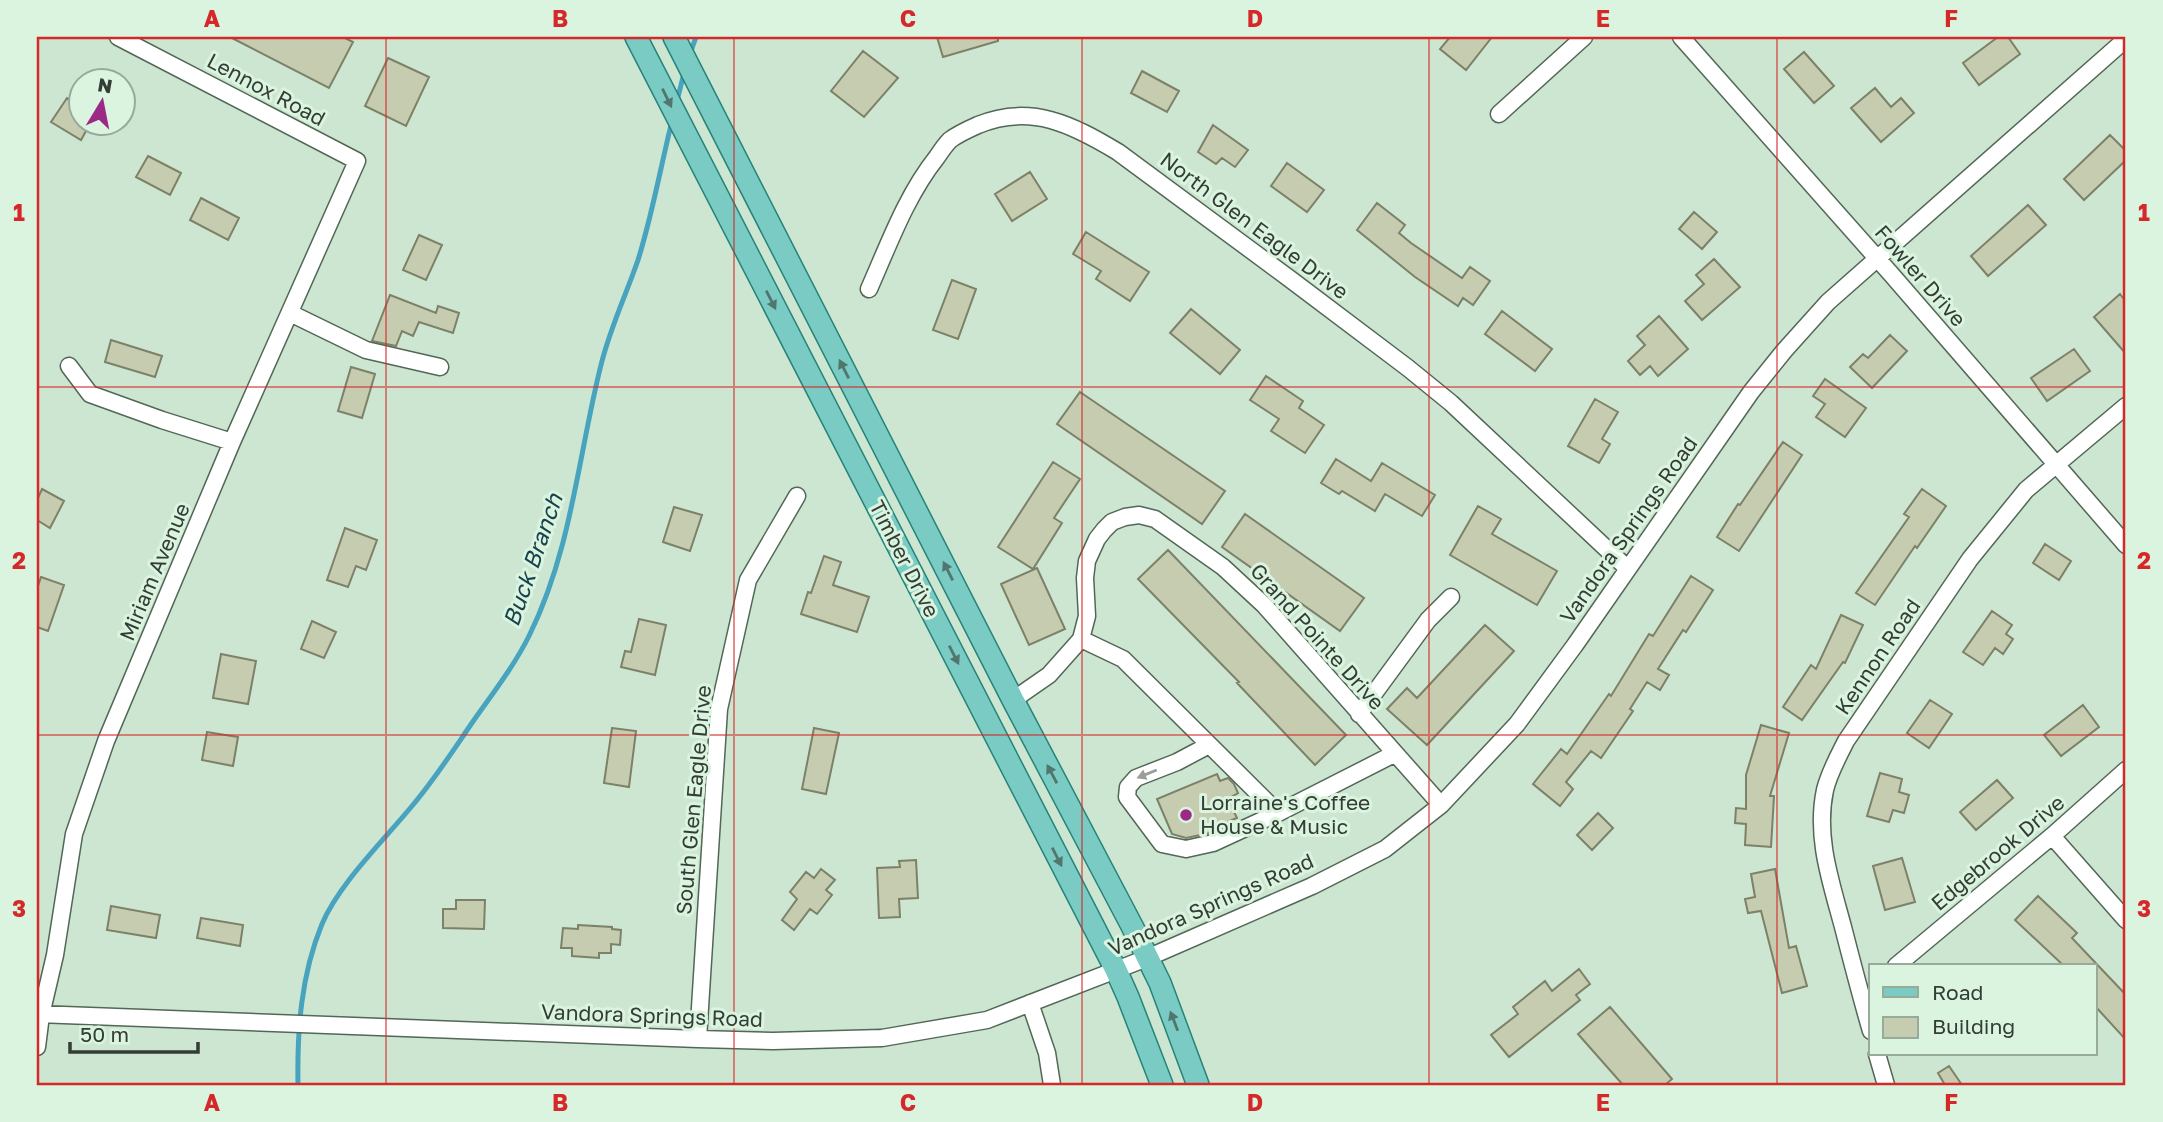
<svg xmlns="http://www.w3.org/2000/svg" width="2163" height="1122" font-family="'Golos Text',sans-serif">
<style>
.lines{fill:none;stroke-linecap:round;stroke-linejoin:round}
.stream{stroke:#47a3be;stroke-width:5}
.building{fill:#c6ccb0;stroke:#7c8167;stroke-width:2}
.minor-casing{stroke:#526756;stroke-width:19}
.major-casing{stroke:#268378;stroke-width:24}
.minor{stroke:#fff;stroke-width:16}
.major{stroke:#79cbc4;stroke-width:21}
.oneway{fill:#50766e}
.oneway2{fill:#9a9e9a}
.grid{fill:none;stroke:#d62828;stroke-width:2;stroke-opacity:0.55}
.poi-dot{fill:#9c2985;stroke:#daf4df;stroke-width:2.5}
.labels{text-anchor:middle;stroke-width:6;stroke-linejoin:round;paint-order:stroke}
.street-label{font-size:21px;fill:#343d35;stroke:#daf4df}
.poi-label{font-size:21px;fill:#343d35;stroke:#daf4df;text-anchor:start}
.water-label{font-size:23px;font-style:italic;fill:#19424e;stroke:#daf4df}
.neatline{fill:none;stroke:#d62828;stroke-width:2.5}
.grid-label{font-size:23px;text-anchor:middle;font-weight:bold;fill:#d62828}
</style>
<rect width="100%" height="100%" fill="#cde6d2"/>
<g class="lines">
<path class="stream" d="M690 54 696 37
M677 101 684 73
M298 1085C297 1030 301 975 322 924 339 884 384 840 412 806 435 779 454 749 474 720 493 693 514 666 529 636 572 549 578 456 601 365 610 328 626 295 638 260 652 216 661 165 672 121"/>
</g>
<path class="building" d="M230 37H343L353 42 329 88Z
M937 37H998V41L943 57Z
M1450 37H1492L1466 70 1440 49Z
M1998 37H2008L2020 54 1979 85 1963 63Z
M863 51 898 78 864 117 831 91Z
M1804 52 1834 86 1814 103 1784 69Z
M388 58 429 77 406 126 365 106Z
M1142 71 1179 91 1167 112 1131 93Z
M1875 88 1891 107 1901 98 1914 113 1881 142 1851 108Z
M67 98 80 106V122H91L81 140 51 122Z
M1213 125 1248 150 1235 167 1222 158 1216 164 1198 152Z
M2110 135 2126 151V160L2084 200 2064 179Z
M148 156 181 173 170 195 136 177Z
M1287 163 1324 190 1307 212 1271 186Z
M1030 172 1047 199 1012 221 995 194Z
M201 198 239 218 228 240 190 220Z
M1377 203 1405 225 1399 233 1411 243 1462 278 1470 267 1490 281 1473 305 1463 298 1458 306 1415 277 1357 230Z
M2028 205 2046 225 1988 276 1971 256Z
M1694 212 1717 232 1702 249 1679 229Z
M1086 232 1149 272 1130 301 1096 279 1101 271 1073 254Z
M419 235 442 245 426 280 403 270Z
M1714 259 1740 287 1702 320 1685 301 1704 284 1696 275Z
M952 280 976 289 958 339 933 330Z
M2120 294 2126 302V354L2094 317Z
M390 295 436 313 438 306 459 313 453 333 419 322 413 336 402 331 396 346 372 341Z
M1191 309 1240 350 1220 374 1170 333Z
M1502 311 1552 349 1535 371 1485 334Z
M1659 316 1688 349 1658 376 1650 366 1640 375 1628 361 1645 345 1637 336Z
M1890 335 1907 351 1872 388 1850 367 1863 354 1868 358Z
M111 340 162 356 155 377 105 362Z
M2074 349 2090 371 2047 401 2031 378Z
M351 367 375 374 362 418 338 411Z
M1266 376 1303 401 1299 408 1324 425 1305 453 1271 431 1279 419 1250 400Z
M1825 379 1866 408 1845 437 1816 417 1825 404 1813 396Z
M1080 392 1225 491 1202 524 1057 424Z
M1595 399 1618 412 1602 439 1610 444 1599 463 1568 446Z
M1783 442 1802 455 1739 551 1717 537 1738 504 1740 505Z
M1336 459 1371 481 1382 463 1435 495 1422 516 1385 494 1375 511 1342 491 1339 494 1321 483Z
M1053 462 1080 479 1054 518 1062 523 1033 569 998 547Z
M42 489 64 501 50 528 37 520V500Z
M1922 489 1946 506 1917 548 1915 546 1875 605 1856 593 1909 517 1904 514Z
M1478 506 1501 519 1492 534 1557 571 1537 605 1450 555Z
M674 507 702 515 690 551 663 542Z
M1245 514 1364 598 1340 631 1222 547Z
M345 528 377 540 366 570 356 566 348 587 327 580Z
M2045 544 2071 561 2059 580 2033 563Z
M1168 550 1346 735 1315 765 1237 683 1239 682 1138 579Z
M824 556 841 562 833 585 869 597 857 632 801 614 808 592 811 593Z
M1037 568 1065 629 1029 645 1001 584Z
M1691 576 1713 590 1686 632 1683 630 1658 669 1669 675 1660 690 1647 682 1630 709 1633 711 1601 758 1591 751 1566 782 1573 789 1560 806 1533 784 1561 749 1567 754 1609 694 1611 696 1649 634 1653 636Z
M41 577 64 585 48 631 37 627V589Z
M1992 611 2012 625 2006 634 2013 639 2003 654 1995 648 1983 665 1963 652Z
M1841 615 1863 625 1845 663 1843 662 1802 720 1783 707 1811 665 1816 669Z
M639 619 666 625 655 675 621 667 625 651 631 652Z
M312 621 336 632 324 658 301 649Z
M1485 625 1514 651 1427 745 1387 709 1407 688 1417 698Z
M221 654 256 661 248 704 213 698Z
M1930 700 1952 714 1929 748 1907 733Z
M2083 705 2099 727 2061 756 2044 735Z
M1761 725 1789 733 1770 796H1774L1771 847 1745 845 1746 824 1735 823 1736 808 1746 809V775Z
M612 728 636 731 629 787 604 783Z
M814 728 839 733 826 794 802 789Z
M207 732 238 737 233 766 202 760Z
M1880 773 1902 779 1899 792 1909 795 1904 813 1893 810 1889 822 1867 816Z
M1217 774 1220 781 1228 778 1234 784 1238 793 1228 799 1237 818 1210 829 1212 832 1210 833 1186 838 1172 834 1157 799Z
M1997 780 2013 798 1976 830 1960 812Z
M1598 813 1613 828 1592 850 1577 835Z
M1902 858 1915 902 1885 910 1873 866Z
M916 860 918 898 899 899 900 917 879 918 877 868 900 867 899 861Z
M821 869 835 880 826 890 832 895 817 914 810 909 794 930 782 920 797 899 790 892 806 872 814 878Z
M1775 869 1789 948 1796 946 1807 986 1782 993 1761 911 1748 913 1745 899 1755 897 1751 874Z
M2038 896 2077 933 2072 938 2126 995V1040L2095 1006V966H2064L2015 920Z
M456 900H485L484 929 443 928V909H456Z
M111 906 160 915 156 938 107 930Z
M201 918 243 925 240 946 197 938Z
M578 925 612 927V929L621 930 620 945 611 944V953H599V958L572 956V948H561L563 928 578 929Z
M1579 969 1590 984 1576 995 1580 1000 1509 1057 1491 1035 1518 1014 1513 1007 1545 981 1552 991Z
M1610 1007 1672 1079 1665 1085H1623L1578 1034Z
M1949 1066 1962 1085H1945L1938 1073Z"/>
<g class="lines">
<g class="minor-casing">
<path id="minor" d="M1681 37 1891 274 2126 545
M1499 114 1584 37
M869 289C889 244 906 196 937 157 941 151 945 145 950 140 958 134 969 129 978 125 1031 103 1073 125 1118 152L1290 279 1408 368 1451 403 1627 568
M290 313 366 350 440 367
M69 366 90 394 162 420 232 442
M1081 639 1123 659 1278 813
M1013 700 1049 675 1081 639 1087 616 1085 578 1087 561 1097 539 1104 530 1112 522 1125 517 1139 515 1155 519 1223 567 1264 605 1441 805
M1359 714 1428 620 1451 597
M1209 745 1177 762 1136 778 1128 787 1127 797 1162 844 1186 849 1213 843 1278 813 1394 754
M2052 836 2126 920
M1896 966 2052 836 2126 770
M1030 1003 1047 1053 1052 1085
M37 1014 698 1039 773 1041 882 1038 987 1020 1147 958 1312 886 1385 849 1441 805 1517 724 1575 645 1751 392 1784 351 1828 302 2126 39
M1871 1031C1861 997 1852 962 1843 927 1831 882 1815 837 1825 790 1829 773 1838 757 1846 741L1970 559 2026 490 2126 406
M698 1039 719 709 748 580 797 496
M37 1047 41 1015 55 955 74 834 106 741 232 442 357 161 118 37
M1877 1054 1886 1085"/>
</g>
<g class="major-casing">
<path id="major" d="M636 37 1116 970 1128 997 1162 1085
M674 37 1013 700 1132 926 1160 983 1198 1085"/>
</g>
<use href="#minor" class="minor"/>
<use href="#major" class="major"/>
</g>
<defs><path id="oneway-solid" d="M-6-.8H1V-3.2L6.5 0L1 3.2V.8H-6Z" transform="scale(1.75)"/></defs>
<g class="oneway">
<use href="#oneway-solid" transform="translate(667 98) rotate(64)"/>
<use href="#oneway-solid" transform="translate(771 300) rotate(63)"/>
<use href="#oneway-solid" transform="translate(844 369) rotate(-117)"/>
<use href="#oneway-solid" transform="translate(948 571) rotate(-117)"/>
<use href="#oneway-solid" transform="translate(954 655) rotate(63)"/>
<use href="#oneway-solid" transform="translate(1052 774) rotate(-118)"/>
<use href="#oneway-solid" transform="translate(1057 857) rotate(63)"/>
<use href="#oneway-solid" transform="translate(1174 1021) rotate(-111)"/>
</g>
<use class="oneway2" href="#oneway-solid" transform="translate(1147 774) rotate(158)"/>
<path class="grid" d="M386 37V1085M734 37V1085M1082 37V1085M1429 37V1085M1777 37V1085M37 387H2126M37 735H2126"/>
<circle class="poi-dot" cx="1186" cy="815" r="7"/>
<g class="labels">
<g class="street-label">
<text transform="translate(266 90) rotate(28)" y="7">Lennox Road</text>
<text transform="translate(1254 226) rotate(37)" y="7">North Glen Eagle Drive</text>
<text transform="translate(1920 276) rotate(49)" y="7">Fowler Drive</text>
<text transform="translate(1629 530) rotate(-55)" y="7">Vandora Springs Road</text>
<text transform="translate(904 559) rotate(63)" y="7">Timber Drive</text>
<text transform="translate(155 572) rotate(-67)" y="7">Miriam Avenue</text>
<text transform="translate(1317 637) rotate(48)" y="7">Grand Pointe Drive</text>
<text transform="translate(1878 657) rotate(-56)" y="7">Kennon Road</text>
<text transform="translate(694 800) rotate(-85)" y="7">South Glen Eagle Drive</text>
<text transform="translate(1998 853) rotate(-40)" y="7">Edgebrook Drive</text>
<text transform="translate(1211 905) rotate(-24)" y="7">Vandora Springs Road</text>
<text transform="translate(652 1016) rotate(2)" y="7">Vandora Springs Road</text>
</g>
<g class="poi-label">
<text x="1200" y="810">Lorraine's Coffee<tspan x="1200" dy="24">House &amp; Music</tspan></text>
</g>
<g class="water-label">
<text transform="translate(533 560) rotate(-71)" y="8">Buck Branch</text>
</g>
</g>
<rect width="2163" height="1122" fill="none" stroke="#daf4df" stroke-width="77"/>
<rect x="1869" y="964" width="228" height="91" fill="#daf4df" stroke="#98ab9b" stroke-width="2"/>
<rect x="1883" y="987" width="35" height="10" fill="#79cbc4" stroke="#98ab9b" stroke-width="2"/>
<text x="1932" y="1000" font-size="21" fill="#343d35">Road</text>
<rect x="1883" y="1017" width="35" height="21" fill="#c6ccb0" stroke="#98ab9b" stroke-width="2"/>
<text x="1932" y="1034" font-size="21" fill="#343d35">Building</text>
<g transform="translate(102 102) rotate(10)"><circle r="33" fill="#daf4df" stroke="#98ab9b" stroke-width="2"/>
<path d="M0-5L12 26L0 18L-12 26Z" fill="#9c2985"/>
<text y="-10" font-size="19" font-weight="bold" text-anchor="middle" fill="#343d35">N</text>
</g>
<path d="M70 1042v10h128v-10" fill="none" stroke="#343d35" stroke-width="3.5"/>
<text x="80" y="1042" font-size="21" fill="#343d35" stroke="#daf4df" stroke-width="5" paint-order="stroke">50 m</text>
<rect x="38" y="38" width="2086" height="1046" class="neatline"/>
<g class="grid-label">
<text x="212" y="27">A</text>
<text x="560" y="27">B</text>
<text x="908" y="27">C</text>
<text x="1255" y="27">D</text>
<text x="1603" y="27">E</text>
<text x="1951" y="27">F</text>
<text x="19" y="221">1</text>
<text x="2144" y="221">1</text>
<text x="19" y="569">2</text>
<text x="2144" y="569">2</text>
<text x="19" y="917">3</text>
<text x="2144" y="917">3</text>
<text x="212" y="1111">A</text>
<text x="560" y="1111">B</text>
<text x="908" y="1111">C</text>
<text x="1255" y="1111">D</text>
<text x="1603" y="1111">E</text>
<text x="1951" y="1111">F</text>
</g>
</svg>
